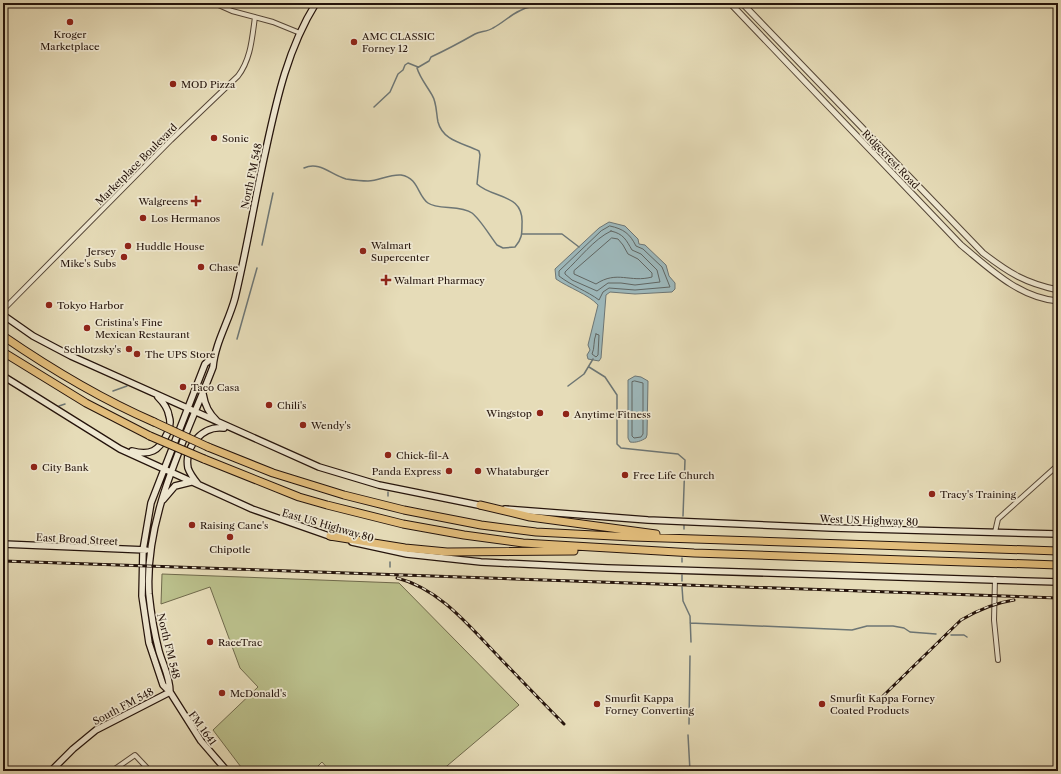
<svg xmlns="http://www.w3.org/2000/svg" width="1061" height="774" font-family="'Libre Caslon Text',serif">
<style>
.green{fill:#babf8b;stroke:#6f694b}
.water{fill:#9db8bb;stroke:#6d7675}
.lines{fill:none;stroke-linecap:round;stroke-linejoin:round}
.shore{stroke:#606663;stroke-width:1}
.stream{stroke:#6d7675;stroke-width:1.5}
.minor-casing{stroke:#544536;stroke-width:6}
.tertiary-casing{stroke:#544536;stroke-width:7}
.secondary-casing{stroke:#24130b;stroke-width:8}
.motorway-casing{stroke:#24130b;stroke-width:9}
.minor{stroke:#efe8d1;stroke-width:4}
.tertiary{stroke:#efe8d1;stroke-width:5}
.secondary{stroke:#efe8d1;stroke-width:5.5}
.motorway{stroke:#e3be7c;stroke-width:7}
.rail-casing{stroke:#24130b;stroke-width:3}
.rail{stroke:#efe8d1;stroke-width:1.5;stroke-dasharray:4.5;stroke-linecap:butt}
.motorway-bridge-casing{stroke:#24130b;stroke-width:9;stroke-linecap:butt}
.motorway-bridge{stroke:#e3be7c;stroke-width:7}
.poi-dot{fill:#8f2418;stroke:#efe8d1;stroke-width:1.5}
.labels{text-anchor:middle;stroke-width:3.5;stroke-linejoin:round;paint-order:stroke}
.poi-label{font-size:10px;fill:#24130b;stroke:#efe8d1;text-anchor:start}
.street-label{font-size:10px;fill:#24130b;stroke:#efe8d1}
</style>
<rect width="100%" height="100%" fill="#e6dcb8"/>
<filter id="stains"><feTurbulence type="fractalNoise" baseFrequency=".005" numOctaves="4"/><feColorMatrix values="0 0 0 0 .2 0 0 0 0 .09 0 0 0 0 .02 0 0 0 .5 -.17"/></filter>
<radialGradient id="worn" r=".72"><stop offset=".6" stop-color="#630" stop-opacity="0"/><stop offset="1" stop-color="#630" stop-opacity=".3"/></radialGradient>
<path class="green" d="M162 574 399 583 519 705 441 771H330L322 762 313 771H244L213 730 258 687 240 668 210 587 161 604Z"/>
<path class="water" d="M609 222 625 226 638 239 639 244 645 245 666 265 669 276 675 283V289L672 292 635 294 610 292 606 295 601 358 599 361 588 359 587 355 590 350 588 345 598 305C588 294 569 288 556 279L555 269 599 228Z
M635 376 641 377 648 381 647 435 646 438C641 441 636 443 630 442L628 438V380Z"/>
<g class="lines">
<path class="shore" d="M610 226C624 229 630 234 636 246L643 249 662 267 670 287 635 290 609 288 603 292 599 300C587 291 572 286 559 276V271L601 231Z
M611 231C624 234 626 240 632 250L641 254 657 270 660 282 635 285 621 283H608L597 291 572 280 565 274V272C579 259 594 239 611 231Z
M612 238 618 239 623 245 628 254 638 259 652 273V277C630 283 617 270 596 284L574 274V271Z
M596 334 599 335 598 355 596 357 592 354C595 348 593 341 596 334Z
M635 381 643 383V434L641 437 634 438 632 436V382Z"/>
<path class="stream" d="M374 107 390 92 398 74 403 70 405 65 408 63 418 67
M304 168C320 161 331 175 346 179 353 180 361 181 368 181 379 181 389 174 401 175 419 178 417 195 428 203 437 210 461 205 472 213 480 219 490 236 497 245L503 248 515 247C522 239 522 234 522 224 524 193 493 199 477 184L480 155 479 151C463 143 443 141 438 122 436 113 437 103 432 95 427 86 420 78 417 68L429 61 431 57C446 50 461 42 475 34 480 31 487 32 493 28 506 21 515 10 530 7L533 3
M522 234H562L579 247
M262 245 273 193
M237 339 257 268
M589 367 605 377 617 395V444L621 448 678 454 685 460 683 516
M568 386 584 374 593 359
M113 391 127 386
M59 406 65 404
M388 492V496
M684 529V524
M682 562V558
M390 567V562
M682 581V575
M682 587 683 601 690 616 691 642
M690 623 852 630 867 626H893L904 628 910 632 936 634
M951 635H964L967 637
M689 724 690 656
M688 735 690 771"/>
<g class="minor-casing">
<path id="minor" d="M214 3 232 11 273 22 300 33
M3 310 171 140 238 76C251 59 252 38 255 17
M995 532 998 519 1058 465
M995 579 994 620 998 660
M112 771 135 755 150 771"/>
</g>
<g class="tertiary-casing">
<path id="tertiary" d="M730 3 961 245C989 268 1019 298 1058 301
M742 3 983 253C1009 273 1025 283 1058 290"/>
</g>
<g class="secondary-casing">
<path id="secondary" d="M3 315 33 336 71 356 319 467 379 485 483 506
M214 356 205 364 151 503 143 550 142 596 149 643 163 685 170 692 201 741 227 771
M3 376 120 449 252 509 332 537
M203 394C205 406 209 413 217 421
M132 451C150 456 159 451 167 434 170 428 171 422 169 416 168 408 163 402 158 397
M198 484C194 479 190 474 188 468 184 446 203 425 224 428
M163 500 175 486 191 482
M505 509 648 520 832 528 1058 534
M352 542 407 554 481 562 607 568 1058 582
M3 544 146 550
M170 692C170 677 163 665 159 651 154 632 151 613 149 594 144 516 186 438 213 367 215 343 229 321 235 298 247 248 255 198 266 149 277 98 288 48 316 3
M51 771 73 749 96 730 170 692"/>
</g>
<g class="motorway-casing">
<path id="motorway" d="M3 336C51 369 101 399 154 422
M3 352 86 403 150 436
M208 447 273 473 344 495 404 510 481 525 536 532 633 537 1058 551
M204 459 299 497 327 505 403 524 464 535 523 543 694 553 1058 565
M480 505 530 517 656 534
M330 536 405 548 447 552 574 551"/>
</g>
<use href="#minor" class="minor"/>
<use href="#tertiary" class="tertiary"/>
<use href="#secondary" class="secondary"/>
<use href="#motorway" class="motorway"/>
<g class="rail-casing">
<path id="rail" d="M3 561 1058 598
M397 578C440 589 469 626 498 656 520 679 542 702 564 724
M883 696 961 620C978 610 994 603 1014 600"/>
</g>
<use href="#rail" class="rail"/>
<g class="motorway-bridge-casing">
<path id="motorway-bridge" d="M154 422 208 447
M150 436 204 459"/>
</g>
<use href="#motorway-bridge" class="motorway-bridge"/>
</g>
<g class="poi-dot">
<circle cx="70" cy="22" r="4"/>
<circle cx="354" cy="42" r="4"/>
<circle cx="173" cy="84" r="4"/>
<circle cx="214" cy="138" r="4"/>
<path d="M194 195h4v4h4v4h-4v4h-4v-4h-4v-4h4z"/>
<circle cx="143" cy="218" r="4"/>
<circle cx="128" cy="246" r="4"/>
<circle cx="363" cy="251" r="4"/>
<circle cx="124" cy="257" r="4"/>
<circle cx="201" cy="267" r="4"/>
<path d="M384 274h4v4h4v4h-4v4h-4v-4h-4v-4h4z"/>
<circle cx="49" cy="305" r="4"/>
<circle cx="87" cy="328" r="4"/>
<circle cx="129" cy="349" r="4"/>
<circle cx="137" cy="354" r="4"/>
<circle cx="183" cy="387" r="4"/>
<circle cx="269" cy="405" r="4"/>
<circle cx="540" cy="413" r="4"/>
<circle cx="566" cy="414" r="4"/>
<circle cx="303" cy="425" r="4"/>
<circle cx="388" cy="455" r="4"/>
<circle cx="34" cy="467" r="4"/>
<circle cx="449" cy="471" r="4"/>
<circle cx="478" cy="471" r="4"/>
<circle cx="625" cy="475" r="4"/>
<circle cx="932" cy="494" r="4"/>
<circle cx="192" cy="525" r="4"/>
<circle cx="230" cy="537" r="4"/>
<circle cx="210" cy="642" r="4"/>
<circle cx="222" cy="693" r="4"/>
<circle cx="597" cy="704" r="4"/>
<circle cx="822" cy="704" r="4"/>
</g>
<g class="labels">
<g class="poi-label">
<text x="70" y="38" text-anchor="middle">Kroger<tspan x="70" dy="12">Marketplace</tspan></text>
<text x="362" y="40">AMC CLASSIC<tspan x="362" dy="12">Forney 12</tspan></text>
<text x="181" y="88">MOD Pizza</text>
<text x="222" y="142">Sonic</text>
<text x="188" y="205" text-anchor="end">Walgreens</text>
<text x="151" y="222">Los Hermanos</text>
<text x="371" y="249">Walmart<tspan x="371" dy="12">Supercenter</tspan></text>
<text x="136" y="250">Huddle House</text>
<text x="116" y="255" text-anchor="end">Jersey<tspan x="116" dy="12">Mike's Subs</tspan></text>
<text x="209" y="271">Chase</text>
<text x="394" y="284">Walmart Pharmacy</text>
<text x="57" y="309">Tokyo Harbor</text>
<text x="95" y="326">Cristina's Fine<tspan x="95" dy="12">Mexican Restaurant</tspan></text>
<text x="121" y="353" text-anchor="end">Schlotzsky's</text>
<text x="145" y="358">The UPS Store</text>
<text x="191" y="391">Taco Casa</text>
<text x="277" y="409">Chili's</text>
<text x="532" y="417" text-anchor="end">Wingstop</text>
<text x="574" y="418">Anytime Fitness</text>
<text x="311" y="429">Wendy's</text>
<text x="396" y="459">Chick-fil-A</text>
<text x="42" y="471">City Bank</text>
<text x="441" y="475" text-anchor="end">Panda Express</text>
<text x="486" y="475">Whataburger</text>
<text x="633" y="479">Free Life Church</text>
<text x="940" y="498">Tracy's Training</text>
<text x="200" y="529">Raising Cane's</text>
<text x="230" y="553" text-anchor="middle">Chipotle</text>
<text x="218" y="646">RaceTrac</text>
<text x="230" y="697">McDonald's</text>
<text x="605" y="702">Smurfit Kappa<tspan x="605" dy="12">Forney Converting</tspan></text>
<text x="830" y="702">Smurfit Kappa Forney<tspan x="830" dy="12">Coated Products</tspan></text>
</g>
<g class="street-label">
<text transform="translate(891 159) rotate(46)" y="4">Ridgecrest Road</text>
<text transform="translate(136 164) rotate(-45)" y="4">Marketplace Boulevard</text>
<text transform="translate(251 176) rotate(-78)" y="4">North FM 548</text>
<text transform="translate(869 520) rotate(2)" y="4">West US Highway 80</text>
<text transform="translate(328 525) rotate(16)" y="4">East US Highway 80</text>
<text transform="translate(77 539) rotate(3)" y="4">East Broad Street</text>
<text transform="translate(169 646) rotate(76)" y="4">North FM 548</text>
<text transform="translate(123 706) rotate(-28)" y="4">South FM 548</text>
<text transform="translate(203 728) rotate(54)" y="4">FM 1641</text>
</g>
</g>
<rect width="1061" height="774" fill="none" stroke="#e6dcb8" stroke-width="16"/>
<rect x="4" y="4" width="1053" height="766" fill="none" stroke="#24130b" stroke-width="2"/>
<rect x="8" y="8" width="1045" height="758" fill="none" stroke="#24130b"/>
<rect width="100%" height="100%" filter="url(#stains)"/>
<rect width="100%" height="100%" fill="url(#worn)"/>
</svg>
